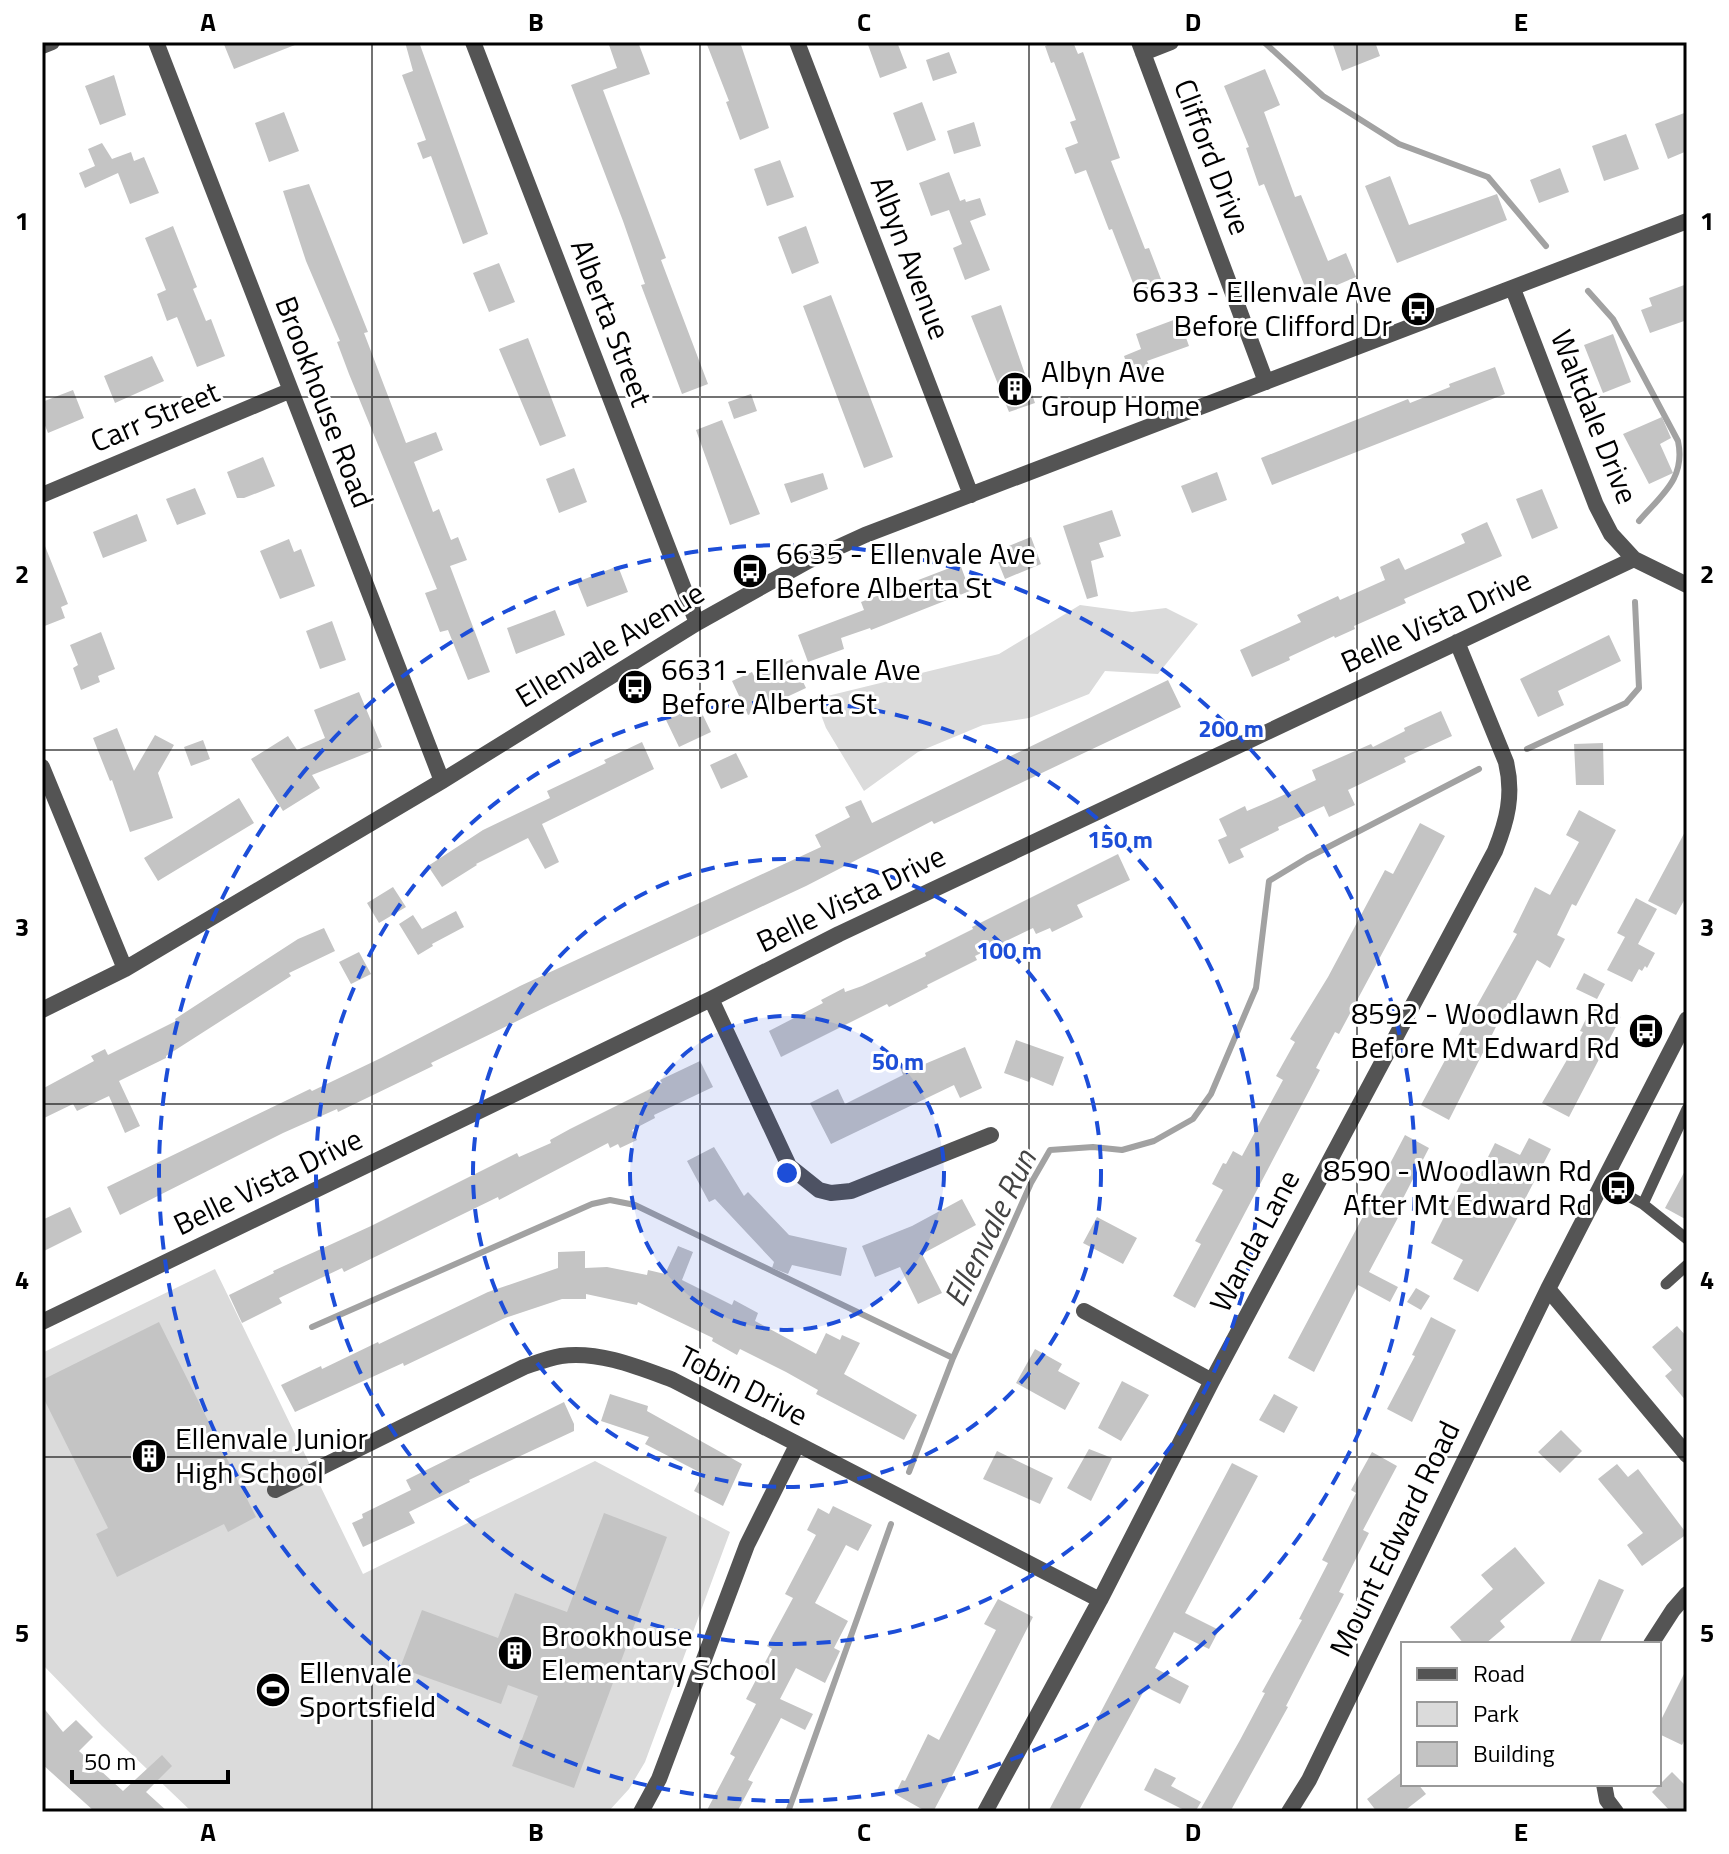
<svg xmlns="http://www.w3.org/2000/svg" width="1729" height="1854" font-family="'Titillium Web',sans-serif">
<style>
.green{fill:#dbdbdb}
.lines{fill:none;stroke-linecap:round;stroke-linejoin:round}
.stream{stroke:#a2a2a2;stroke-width:6}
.building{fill:#c4c4c4}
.service{stroke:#545454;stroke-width:11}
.minor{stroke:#545454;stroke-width:16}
.tertiary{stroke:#545454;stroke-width:16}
.grid{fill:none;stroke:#000;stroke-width:2;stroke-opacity:0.55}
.ring{fill:none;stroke:#1d4ed8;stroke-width:4;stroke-dasharray:14 10}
.labels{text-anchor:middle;stroke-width:6;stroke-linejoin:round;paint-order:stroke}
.street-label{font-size:30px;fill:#000;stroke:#fff}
.poi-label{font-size:30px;fill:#000;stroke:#fff;text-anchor:start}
.water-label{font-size:32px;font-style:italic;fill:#434343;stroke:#fff}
.centre{fill:#1d4ed8;stroke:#fff;stroke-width:4}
.ring-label{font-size:24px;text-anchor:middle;font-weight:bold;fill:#1d4ed8;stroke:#fff;stroke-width:6;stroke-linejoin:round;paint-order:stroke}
.neatline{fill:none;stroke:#000;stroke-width:3}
.grid-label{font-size:26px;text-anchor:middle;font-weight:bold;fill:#000}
</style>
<rect width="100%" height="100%" fill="#fff"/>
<path class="green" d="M1080 605 1132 612 1166 608 1198 624 1158 674 1105 671 1089 694 1029 718 983 725 918 752 864 791 826 728 815 699 999 654Z
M215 1269 363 1574 595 1461 730 1532 645 1762 629 1789 608 1812H192L102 1726 42 1664V1353Z"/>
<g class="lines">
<path class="stream" d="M1264 42 1323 96 1399 144 1488 177 1546 246
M1588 291 1613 319 1678 441C1686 479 1661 495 1639 521
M1527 749 1626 703 1639 688 1635 602
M312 1327 592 1204 610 1200 635 1205 953 1358
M909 1472 953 1358 1031 1183 1050 1150 1093 1147 1122 1150 1154 1141 1193 1119 1211 1094 1256 988 1269 881 1307 858 1479 769
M788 1812 891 1524"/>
</g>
<path class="building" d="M223 42H300V43L234 69Z
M405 42H419L488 234 463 244 431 156 423 159 417 143 426 140 402 75 413 71Z
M608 42H638L650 74 603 90 666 258 661 260 708 384 682 394 641 285 645 284 623 221 571 85 617 68Z
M706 42H740L769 128 740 140 726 102 729 101Z
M867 42H897L907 68 880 78Z
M1055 42H1073L1078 54 1083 52 1120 158 1111 161 1145 249 1149 248 1164 287 1138 296 1112 229 1109 230 1086 170 1075 174 1065 148 1078 143 1070 122 1076 120 1054 62 1051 63 1045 46Z
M1332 42H1375L1380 56 1342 71Z
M949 52 957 73 933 81 926 60Z
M1265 69 1280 105 1264 112 1295 197 1301 195 1328 261 1346 253 1356 277 1309 297 1264 184 1259 186 1246 148 1249 147 1224 86Z
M114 75 126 115 100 125 85 86Z
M922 102 936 140 907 151 893 113Z
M284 112 299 151 269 162 255 123Z
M1687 112V151L1668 159 1655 124Z
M974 122 981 146 954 154 947 131Z
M1626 134 1639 169 1604 181 1592 146Z
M102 143 112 159 131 152 134 161 144 157 159 193 130 204 118 173 85 188 79 173 95 166 88 149Z
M780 160 794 197 767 206 754 169Z
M1560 168 1569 192 1539 203 1530 180Z
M949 172 960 201 965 199 966 202 980 198 986 215 970 221 990 270 965 280 953 248 962 244 949 210 931 216 919 183Z
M1390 176 1409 225 1497 194 1507 220 1397 263 1365 186Z
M309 184 368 332 364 333 406 443 436 432 443 450 414 462 433 512 439 509 451 540 458 537 467 560 450 566 490 672 468 680 448 630 440 632 425 593 437 589 349 374 337 342 340 341 306 261 283 191Z
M173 226 197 287 193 289 206 321 211 319 225 356 197 367 177 317 167 321 157 294 166 290 145 238Z
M806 226 819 263 792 274 778 237Z
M499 263 515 302 489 312 473 273Z
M1687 284V320L1650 333 1641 310 1652 306 1649 298Z
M831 295 893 457 864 468 803 306Z
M1001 305 1035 403 1009 412 971 316Z
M1179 318 1189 346 1147 361 1151 370 1131 377 1124 356 1141 349 1136 334Z
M1613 334 1631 382 1603 393 1584 345Z
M528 338 566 436 540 446 499 349Z
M152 356 164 381 115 403 104 376Z
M1495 367 1505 394 1272 485 1261 458 1408 399 1410 403 1450 387 1449 384Z
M73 390 84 418 48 433 42 418V402Z
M751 394 757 411 734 419 728 402Z
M1662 417 1671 438 1660 444 1673 473 1649 484 1623 434Z
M722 420 760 514 730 525 696 430Z
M263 457 275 486 244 498H237L227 472Z
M574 468 587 502 559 513 546 479Z
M1217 472 1227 500 1192 513 1181 486Z
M823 473 828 489 791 503 784 484Z
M195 488 206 514 177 525 166 499Z
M1542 489 1558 528 1532 539 1516 499Z
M1112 510 1121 536 1099 543 1104 557 1091 561 1098 596 1087 599 1063 526Z
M137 514 147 541 103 558 93 532Z
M1487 522 1502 556 1404 599 1406 603 1354 626 1355 629 1335 638 1334 636 1289 657 1290 660 1252 677 1240 650 1301 622 1297 615 1338 596 1340 600 1385 580 1380 567 1399 558 1405 570 1465 543 1461 534Z
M1031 537 1041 564 1005 579 994 552Z
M289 539 294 552 301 549 315 586 280 599 260 551Z
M43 541 68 604 61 607 65 618 42 627Z
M960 564 970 591 871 630 870 628 841 638 844 649 808 662 798 635 864 610 861 602Z
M618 566 628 592 587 607 577 582Z
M555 610 565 635 516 654 507 628Z
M332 621 346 660 320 669 306 631Z
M101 632 115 669 98 676 100 682 81 690 73 668 78 665 70 645Z
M1609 635 1621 661 1558 691 1564 705 1538 717 1520 679Z
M792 659 806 688 748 715 732 681 752 672 754 676Z
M1168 680 1181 707 934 824 932 821 806 886 550 1005 431 1063 433 1066 338 1112 337 1109 283 1133 120 1215 107 1187 310 1089 312 1091 381 1058 520 986 821 847 815 835 850 817 845 807 861 800 872 823Z
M359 692 382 747 312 775 320 788 283 811 251 759 288 736 297 750 325 738 314 710Z
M698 705 711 732 679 747 666 720Z
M1441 711 1452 736 1404 758 1406 762 1348 790 1355 805 1329 817 1324 806 1278 827 1279 830 1240 849 1244 857 1229 864 1218 840 1227 836 1219 819 1245 806 1247 811 1266 803 1316 780 1312 770 1371 744 1373 747 1405 731 1404 728Z
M117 728 134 771 155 735 174 745 158 773 173 818 130 832 112 780 110 781 93 738Z
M203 740 210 759 191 766 184 747Z
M642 742 654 769 542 824 559 862 545 869 528 838 476 864 477 865 442 887 428 866 483 830 550 798 547 791 606 763 604 760Z
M1603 743 1604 785H1576L1574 744Z
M736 753 748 777 721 789 710 765Z
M239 798 254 823 158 881 144 858Z
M1579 810 1616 830 1576 906 1572 904 1557 935 1565 939 1550 968 1537 960 1513 1005 1508 1003 1449 1120 1421 1105 1473 1008 1475 1009 1517 934 1513 932 1535 887 1550 895 1579 842 1566 835Z
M1420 823 1445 836 1339 1034 1335 1032 1316 1068 1320 1070 1195 1308 1173 1296 1201 1244 1195 1241 1223 1190 1212 1184 1223 1163 1226 1164 1233 1151 1242 1156 1283 1080 1276 1076 1295 1042 1290 1039 1328 977 1385 870 1393 874Z
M1687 828V895L1676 915 1648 901Z
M1118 854 1130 880 1077 905 1083 917 1052 932 1050 928 1036 934 1033 928 975 956 977 960 927 985 928 987 889 1007 887 1004 781 1057 769 1031 823 1003 821 1000 844 988 845 992 862 986 926 956 925 953 973 929 972 927Z
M393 887 406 907 379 923 367 903Z
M1636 898 1657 909 1638 944 1655 953 1647 968 1645 966 1642 971 1639 969 1632 982 1607 970 1625 937 1617 933Z
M456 911 464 927 432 944 433 946 418 955 399 924 413 915 422 929Z
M324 928 335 951 289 973 291 976 166 1056V1058L119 1081 140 1126 125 1133 109 1096 77 1111 73 1104 42 1119V1089L94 1061 91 1056 105 1049 108 1055 176 1021 175 1019 298 939Z
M359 952 371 974 351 984 339 962Z
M1584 973 1605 984 1597 999 1576 989Z
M1594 1003 1621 1017 1569 1117 1542 1103 1583 1032 1580 1031Z
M1016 1040 1064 1057 1053 1086 1031 1077 1029 1082 1004 1073Z
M965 1047 982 1088 960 1098 954 1085 831 1144 810 1103 838 1089 845 1104 903 1075 900 1067 917 1060 920 1066Z
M700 1061 713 1087 654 1115 655 1118 632 1130 637 1140 620 1148 618 1144 610 1148 608 1143 499 1200 498 1197 344 1272 342 1268 279 1298 282 1303 242 1323 229 1295 274 1273 273 1271 371 1226 517 1153 519 1157 551 1143 550 1140 570 1129 662 1083 660 1080Z
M1405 1135 1429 1148 1397 1210 1401 1212 1369 1272 1398 1287 1390 1302 1358 1285 1314 1372 1288 1358 1368 1207 1373 1209 1389 1180 1383 1177Z
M1529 1138 1551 1149 1524 1201 1526 1202 1478 1292 1453 1279 1463 1260 1431 1243 1470 1165 1481 1171 1495 1143 1520 1155Z
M714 1147 744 1196 748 1192 789 1235 847 1248 841 1276 792 1265 788 1274 772 1268 774 1262 715 1199 709 1202 687 1161Z
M1687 1167V1220L1665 1208Z
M962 1199 976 1225 922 1254 942 1293 918 1304 900 1267 875 1277 862 1246 912 1226Z
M70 1207 82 1232 42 1252V1220Z
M1097 1217 1137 1238 1123 1264 1083 1243Z
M678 1246 693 1252 682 1280 732 1305 734 1300 758 1313 755 1321 816 1354 826 1333 840 1340 842 1335 860 1343 844 1374 917 1415 904 1440 816 1394 818 1390 786 1372 740 1349 737 1355 712 1341 713 1338 638 1302 637 1305 586 1294V1299H562L505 1318 404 1366 403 1363 295 1412 281 1385 321 1366 322 1369 378 1342 379 1344 488 1292 558 1268V1252L585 1251V1268L607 1267 647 1275 648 1270 665 1274Z
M1416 1288 1430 1296 1421 1310 1407 1302Z
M1431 1317 1456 1330 1412 1422 1387 1409 1415 1356 1412 1355Z
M159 1322 256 1517 228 1532 224 1524 117 1577 96 1534 108 1528 42 1395V1380Z
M1677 1326 1687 1337V1402L1665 1376 1672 1370 1652 1347Z
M1035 1349 1062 1364 1058 1371 1080 1383 1065 1410 1016 1383Z
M1122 1381 1149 1395 1121 1441 1098 1428Z
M610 1394 648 1406 647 1411 742 1464 723 1506 694 1491 703 1474 645 1444 649 1437 601 1421Z
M1274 1394 1298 1407 1284 1433 1259 1420Z
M564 1402 574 1424V1431L469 1480 470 1482 409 1512 415 1523 363 1547 352 1523 363 1518 362 1514 411 1490 406 1480Z
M1561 1430 1582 1451 1560 1473 1538 1452Z
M1089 1449 1112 1458 1091 1501 1067 1488Z
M997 1451 1053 1478 1040 1504 983 1479Z
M1372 1452 1397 1466 1363 1530 1369 1533 1339 1592 1344 1594 1286 1706 1288 1707 1230 1812H1199L1240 1740 1265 1693 1262 1692 1302 1620 1299 1619 1328 1563 1322 1560 1356 1493 1351 1490Z
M1232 1463 1258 1476 1185 1613 1219 1630 1209 1649 1174 1632 1155 1668 1189 1686 1180 1704 1146 1687 1078 1812H1048Z
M1617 1464 1628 1477 1638 1469 1687 1534 1642 1566 1627 1545 1643 1533 1598 1479Z
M833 1506 872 1525 858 1551 846 1545 815 1603 848 1621 834 1648 840 1651 825 1683 796 1668 780 1699 813 1714 805 1730 781 1718 748 1780 753 1782 737 1812H706L735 1757 730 1754 756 1704 746 1699 772 1649 767 1646 793 1598 785 1594 816 1535 807 1530 818 1508 829 1514Z
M604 1513 667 1537 574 1788 512 1766 538 1696 508 1685 501 1704 400 1668 422 1610 498 1638 515 1593 567 1612Z
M1515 1547 1545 1583 1500 1621 1505 1627 1485 1644H1464L1450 1627 1493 1589 1481 1575Z
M1599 1579 1624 1590 1599 1644H1569Z
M998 1599 1033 1617 949 1782 933 1812H927L895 1794 902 1780 905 1781 928 1734 939 1740 954 1711 996 1630 984 1624Z
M1687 1668V1735L1682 1745 1659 1734V1724Z
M42 1706 63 1732 76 1720 93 1737 79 1751 123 1791 162 1755 172 1766 146 1792 168 1812H95L42 1764Z
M1155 1768 1176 1778 1171 1786 1201 1802 1195 1812H1188L1144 1790Z
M1403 1771V1784H1418L1426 1794 1403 1812H1377L1367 1799Z
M1672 1772 1687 1787V1812H1671L1652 1792Z"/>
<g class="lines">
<path class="service" d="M1603 1182 1643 1204 1687 1239
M1643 1204 1687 1109
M1666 1284 1687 1265"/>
<path class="minor" d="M156 42 442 781
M473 42 697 623
M797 42 971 495
M1139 42 1266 382
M42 46 52 42
M1143 53 1171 42
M1513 289 1596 505 1611 534 1634 559 1687 585
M42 495 289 391
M42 767 125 969
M711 999 789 1166 819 1190 831 1193 851 1191 991 1135
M42 1010 125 969 442 781 697 623 808 561 865 535 1687 221
M1084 1311 1212 1381
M42 1322 711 999 839 934 1634 559
M275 1490 524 1367C536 1363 549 1358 561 1356 600 1351 638 1367 673 1380L1100 1600
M1651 1644 1673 1610 1687 1594
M1604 1784 1607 1800 1616 1812
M641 1812 659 1779 747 1545 797 1445
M985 1812 1100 1600 1212 1381 1495 851C1507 821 1514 795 1506 762L1457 642"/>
<path class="tertiary" d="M1548 1289 1687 1455
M1289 1812 1309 1780 1548 1289 1687 1019"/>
</g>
<path class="grid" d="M372 42V1812M700 42V1812M1029 42V1812M1357 42V1812M42 397H1687M42 750H1687M42 1104H1687M42 1457H1687"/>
<circle cx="787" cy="1173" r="157" fill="#1d4ed8" fill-opacity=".12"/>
<g class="ring">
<circle cx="787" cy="1173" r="157"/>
<circle cx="787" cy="1173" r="314"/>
<circle cx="787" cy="1173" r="471"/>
<circle cx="787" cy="1173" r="628"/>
</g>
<defs>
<g id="bus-disc" transform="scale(1.8)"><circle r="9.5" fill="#000" stroke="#fff"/><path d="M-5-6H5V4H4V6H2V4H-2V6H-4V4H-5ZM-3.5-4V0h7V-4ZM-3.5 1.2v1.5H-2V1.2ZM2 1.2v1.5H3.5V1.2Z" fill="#fff"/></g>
<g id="building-disc" transform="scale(1.8)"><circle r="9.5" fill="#000" stroke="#fff"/><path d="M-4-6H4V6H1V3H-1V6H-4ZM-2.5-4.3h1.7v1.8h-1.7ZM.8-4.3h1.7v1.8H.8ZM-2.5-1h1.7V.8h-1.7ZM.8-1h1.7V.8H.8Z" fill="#fff"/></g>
<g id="stadium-disc" transform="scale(1.8)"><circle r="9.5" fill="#000" stroke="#fff"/><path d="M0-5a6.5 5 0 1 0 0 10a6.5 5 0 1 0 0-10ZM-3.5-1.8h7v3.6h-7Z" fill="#fff"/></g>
</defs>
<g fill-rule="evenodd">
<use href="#bus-disc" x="1418" y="309"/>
<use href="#building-disc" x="1015" y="389"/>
<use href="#bus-disc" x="750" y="571"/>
<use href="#bus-disc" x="635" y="687"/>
<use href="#bus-disc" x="1646" y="1031"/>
<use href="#bus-disc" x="1618" y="1188"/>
<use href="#building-disc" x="149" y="1456"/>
<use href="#building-disc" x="515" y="1653"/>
<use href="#stadium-disc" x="273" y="1690"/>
</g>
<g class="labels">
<g class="street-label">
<text transform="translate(1212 157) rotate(69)" y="10">Clifford Drive</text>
<text transform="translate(910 258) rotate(69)" y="10">Albyn Avenue</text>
<text transform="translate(611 323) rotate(69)" y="10">Alberta Street</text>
<text transform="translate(324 402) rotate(69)" y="10">Brookhouse Road</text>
<text transform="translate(155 417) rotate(-23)" y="10">Carr Street</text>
<text transform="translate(1594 417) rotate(68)" y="10">Waltdale Drive</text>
<text transform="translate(1436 621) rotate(-25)" y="10">Belle Vista Drive</text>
<text transform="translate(610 645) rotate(-31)" y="10">Ellenvale Avenue</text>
<text transform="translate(851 899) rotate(-26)" y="10">Belle Vista Drive</text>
<text transform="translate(268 1182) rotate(-26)" y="10">Belle Vista Drive</text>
<text transform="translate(1255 1241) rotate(-62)" y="10">Wanda Lane</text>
<text transform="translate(743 1386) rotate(27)" y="10">Tobin Drive</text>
<text transform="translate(1395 1539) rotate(-64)" y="10">Mount Edward Road</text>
</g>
<g class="poi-label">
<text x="1392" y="302" text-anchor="end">6633 - Ellenvale Ave<tspan x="1392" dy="34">Before Clifford Dr</tspan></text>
<text x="1041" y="382">Albyn Ave<tspan x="1041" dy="34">Group Home</tspan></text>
<text x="776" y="564">6635 - Ellenvale Ave<tspan x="776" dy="34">Before Alberta St</tspan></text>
<text x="661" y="680">6631 - Ellenvale Ave<tspan x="661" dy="34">Before Alberta St</tspan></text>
<text x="1620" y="1024" text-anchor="end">8592 - Woodlawn Rd<tspan x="1620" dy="34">Before Mt Edward Rd</tspan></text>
<text x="1592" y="1181" text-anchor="end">8590 - Woodlawn Rd<tspan x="1592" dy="34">After Mt Edward Rd</tspan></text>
<text x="175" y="1449">Ellenvale Junior<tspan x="175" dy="34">High School</tspan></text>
<text x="541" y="1646">Brookhouse<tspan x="541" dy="34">Elementary School</tspan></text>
<text x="299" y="1683">Ellenvale<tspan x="299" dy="34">Sportsfield</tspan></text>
</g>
<g class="water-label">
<text transform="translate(990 1228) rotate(-64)" y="11">Ellenvale Run</text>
</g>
</g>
<circle cx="787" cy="1173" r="12" class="centre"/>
<g class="ring-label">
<text x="1231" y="737">200 m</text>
<text x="1120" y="848">150 m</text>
<text x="1009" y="959">100 m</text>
<text x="898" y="1070">50 m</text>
</g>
<rect width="1729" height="1854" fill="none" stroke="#ffffff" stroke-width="88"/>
<rect x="1401" y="1642" width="260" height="144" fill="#ffffff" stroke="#999999" stroke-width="2"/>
<rect x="1417" y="1668" width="40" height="12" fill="#545454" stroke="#999999" stroke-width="2"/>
<text x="1473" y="1682" font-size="24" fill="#000000">Road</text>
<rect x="1417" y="1702" width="40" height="24" fill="#dbdbdb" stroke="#999999" stroke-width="2"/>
<text x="1473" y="1722" font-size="24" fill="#000000">Park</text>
<rect x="1417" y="1742" width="40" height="24" fill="#c4c4c4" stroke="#999999" stroke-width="2"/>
<text x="1473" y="1762" font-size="24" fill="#000000">Building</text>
<path d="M72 1770v12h156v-12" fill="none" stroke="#000000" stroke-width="4"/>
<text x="84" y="1770" font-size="24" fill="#000000" stroke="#ffffff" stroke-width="6" paint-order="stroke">50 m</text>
<rect x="44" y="44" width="1641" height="1766" class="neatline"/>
<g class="grid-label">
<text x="208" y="31">A</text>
<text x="536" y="31">B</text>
<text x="864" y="31">C</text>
<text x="1193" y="31">D</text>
<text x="1521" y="31">E</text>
<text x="22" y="230">1</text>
<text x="1707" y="230">1</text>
<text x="22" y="583">2</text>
<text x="1707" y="583">2</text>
<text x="22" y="936">3</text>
<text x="1707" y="936">3</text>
<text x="22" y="1289">4</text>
<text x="1707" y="1289">4</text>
<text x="22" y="1642">5</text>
<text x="1707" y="1642">5</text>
<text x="208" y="1841">A</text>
<text x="536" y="1841">B</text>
<text x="864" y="1841">C</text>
<text x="1193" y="1841">D</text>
<text x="1521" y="1841">E</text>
</g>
</svg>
